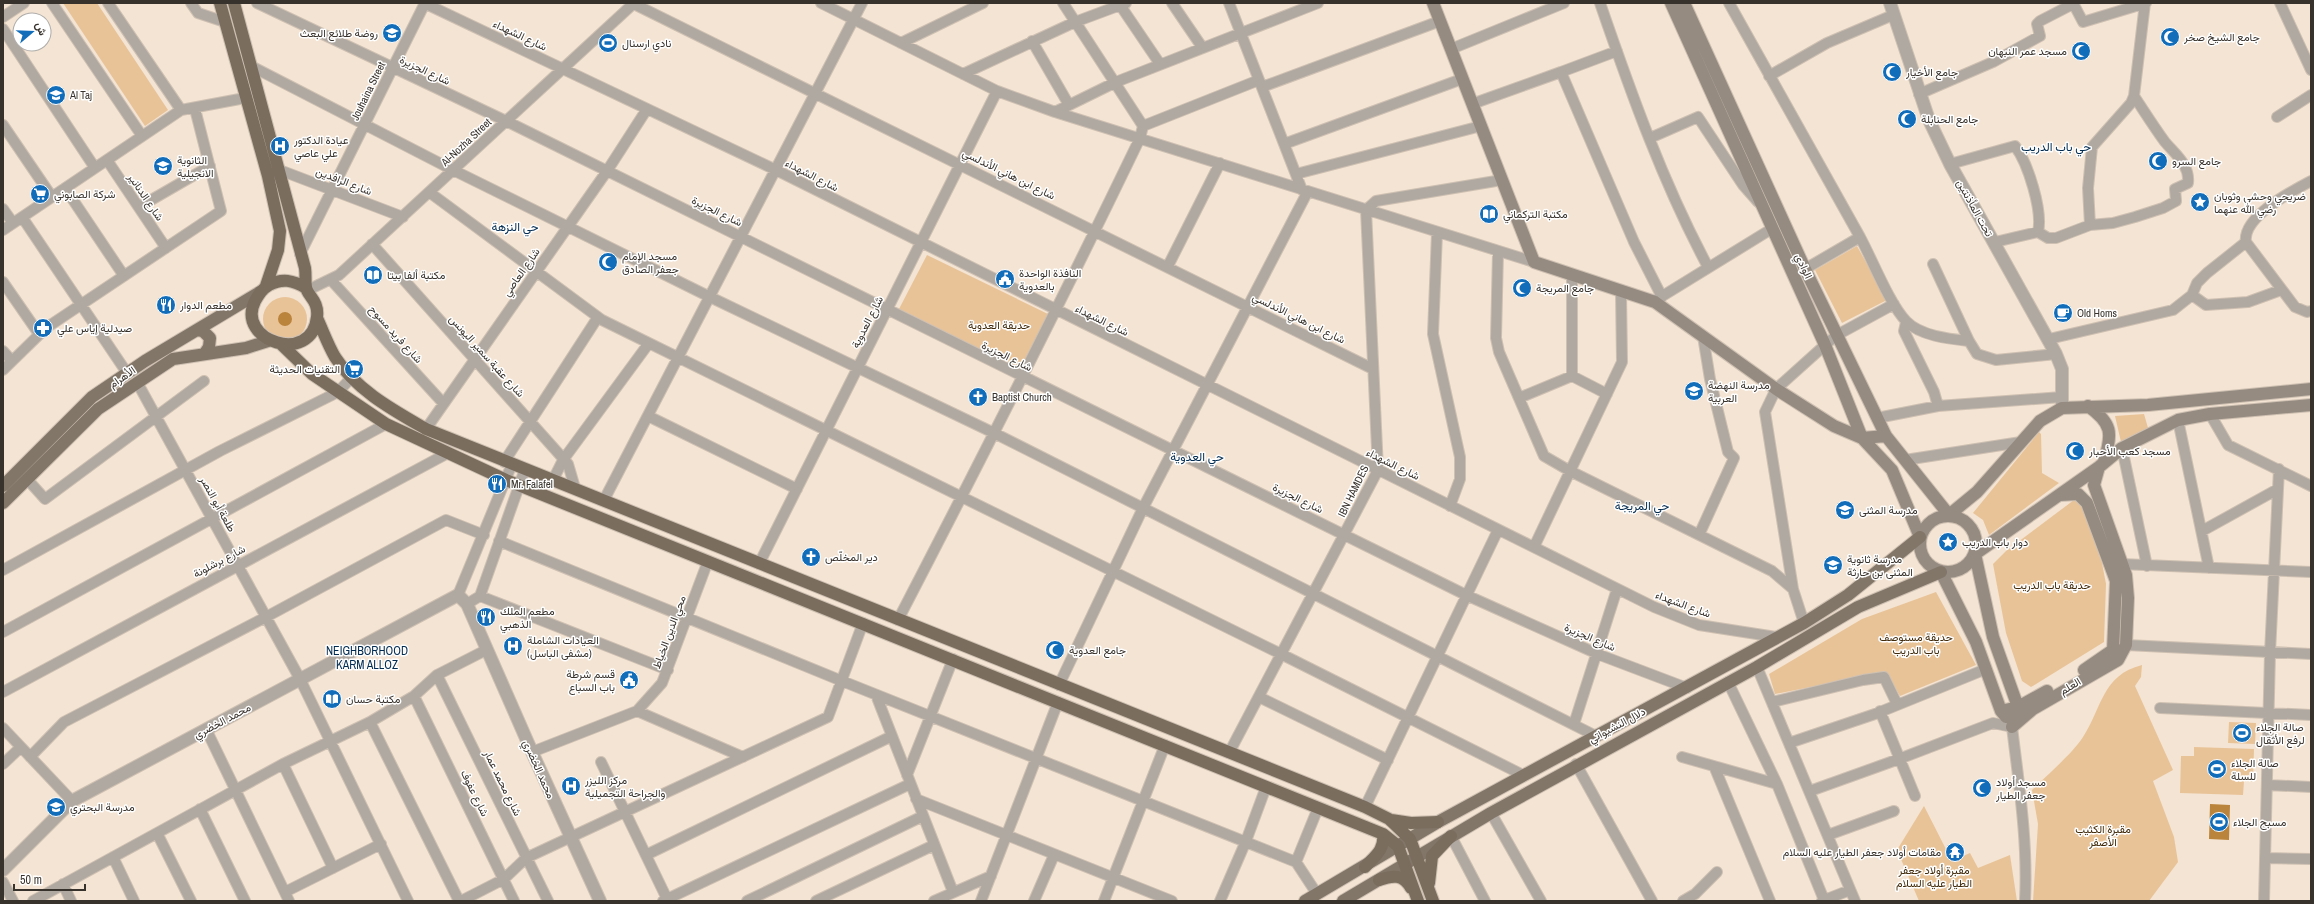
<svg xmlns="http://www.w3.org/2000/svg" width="2314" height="904" font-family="'Archivo Narrow',Vazirmatn,sans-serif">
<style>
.green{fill:#e9c398}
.water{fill:#bb843c}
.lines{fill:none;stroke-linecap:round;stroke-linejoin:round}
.minor-casing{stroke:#cec0b2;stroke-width:12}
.tertiary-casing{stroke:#cec0b2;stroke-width:14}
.secondary-casing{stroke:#cec0b2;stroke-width:14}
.primary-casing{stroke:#cec0b2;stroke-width:14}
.trunk-casing{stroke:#cec0b2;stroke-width:14}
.minor{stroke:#b0a9a2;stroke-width:10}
.tertiary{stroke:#b0a9a2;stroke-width:12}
.secondary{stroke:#958b81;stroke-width:12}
.primary{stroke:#827669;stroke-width:12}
.trunk{stroke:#7a6d5e;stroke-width:12}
.labels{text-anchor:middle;stroke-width:3;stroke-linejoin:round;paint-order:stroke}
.poi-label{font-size:11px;fill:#38322c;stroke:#fff;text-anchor:start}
.street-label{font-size:11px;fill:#38322c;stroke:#fff}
.park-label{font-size:11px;fill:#412a0a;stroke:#fff}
.neighbourhood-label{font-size:12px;fill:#002a4f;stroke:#fff}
</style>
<rect width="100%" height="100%" fill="#f4e4d3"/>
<path class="green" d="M63 3H97L168 110 145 126Z
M1857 246 1887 300 1842 323 1815 270Z
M927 255 1048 314 1022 372 899 309Z
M263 319a22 22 0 1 1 44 0a22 22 0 1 1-44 0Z
M2144 414 2148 428 2121 442 2115 416Z
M2039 432 2041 434 2042 473 2059 483 1989 535 1983 520 1973 513Z
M2074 500 2081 503 2102 563 2106 584 2104 642 2031 687 2022 681 2006 633 1993 564 2006 551Z
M1936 592 1976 665 1900 696 1886 672 1775 694 1769 674 1862 619Z
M2142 665 2141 677 2135 686 2173 770 2153 781 2174 837 2178 862 2149 901H2033L2038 824 2032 790C2047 775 2072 754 2083 737 2102 708 2102 675 2142 665Z
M2229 722 2256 723 2255 744 2228 743Z
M2194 747 2254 749 2253 782 2244 781 2243 795 2180 793 2181 756H2194Z
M1924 806 1952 861 1970 853 1978 868 2010 855 2017 901H1919L1897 850Z"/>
<path class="water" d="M278 319a7 7 0 1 1 14 0a7 7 0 1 1-14 0Z
M2210 804 2230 805 2229 840 2209 839Z"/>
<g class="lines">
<g class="minor-casing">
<path id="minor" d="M52 3 142 136
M108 3 181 110 245 98
M191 3 198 13 225 22
M257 3 506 121 1466 595 1600 655 1687 688
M424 3 776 170 1654 607 1699 625 1776 637
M632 3 1373 369
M821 3 997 91 1055 112 1534 262
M1172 3 1202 47
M1229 3 1302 190
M1600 3C1631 93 1663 183 1708 267
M1729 3 1860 237 1805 269
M2073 3 2083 22 2146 3
M2280 3 2311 70
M1120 5 1160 64
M3 17 24 3
M3 29 95 168
M1032 41 1069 105
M901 43 983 3
M1451 49 1564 3
M1617 51 1561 72 1634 242 1662 297
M251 66 453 170 710 297 994 433 1596 736
M963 74 1075 22 1126 3
M1769 76 1827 43 1893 15
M1262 87 1440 21
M1919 94 1993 62 2040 36 2037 24 2040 21 2073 4
M1472 104 1561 72
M1055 112 1116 82 1318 3
M2277 117 2311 95
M3 125 52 197
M1143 126 1259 80
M1650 138 1698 117 1743 185 1758 202
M1284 144 1462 79
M107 160 166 248
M1950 164 2015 146C2028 163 2043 211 2038 232
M277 169 403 217
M1296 174 1481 126
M2311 181C2292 191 2242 217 2246 242L2295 307 2307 312 2311 311
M65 188 124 276
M429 192 602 320 1281 654 1523 775
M139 207 210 166
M3 209 13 223
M22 217 127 373
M2090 225 2088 188 2092 147 2131 103 2134 96 2145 3
M3 230 181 110
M1437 233 1433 334 1460 457V479L1450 506
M1860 237C1872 259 1890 305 1906 321 1920 336 1950 339 1969 341L1977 354 1996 360 2056 354
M1995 242 2038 232 2048 238H2056L2090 225 2113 223 2135 217 2163 208 2176 201 2175 189 2188 183C2190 165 2175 154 2165 142 2154 127 2144 111 2134 96
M372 244 568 464 575 488
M1498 252 1496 338 1499 352 1544 456 1570 471 1772 571 1793 589
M300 254 425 3
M1933 264 1969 341
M1168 266 1220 163
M1572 275V376L1607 394
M331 280 443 403
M3 282 39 334
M308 290 339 275 634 3
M2192 295 2206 305 2248 302 2281 290
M1656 300 1773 228
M1906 322 1904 331 1934 392 1938 406
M2049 339 2173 310 2192 295 2197 283 2207 273 2246 242
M3 351 12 361
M3 370 46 328 221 211 195 109
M137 382 300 679 408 901
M1519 398 1572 376
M2210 414 2228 445 2311 486
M648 416 797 489
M1877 418 1938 406 2062 397
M2178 420 2209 568
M426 429 607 171 647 109
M2122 448 2147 566
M1905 460 2021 442
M504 462 598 317
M27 479 45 499 204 381
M553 480 563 460 649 343
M604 500 862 3
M2202 531 2278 489
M1699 535 1734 458 1728 452 1710 379 1703 336
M499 541 842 681 1296 862 1317 894
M1534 547 1622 362 1621 292
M759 564 997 91
M2121 564 2311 572
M3 570 220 451 338 392 352 377
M458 595 512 464
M480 596 525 469
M467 604 480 596 668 670
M898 620C981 460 1062 300 1140 138L1143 126 1063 3
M1804 623 1793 589 1765 412 1776 389 1825 345 1837 335 1894 304
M3 632 386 424
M2126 645 2311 654
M1757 667 1855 901
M437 675 548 901
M1059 685 1143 508 1308 191
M3 692 448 453
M876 695 953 892
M414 696 514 901
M1259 697 1388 760
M1772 702 1863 680 1884 677 1897 704
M2160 708 2311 715
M637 711 743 757
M1880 711 1915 796
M370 722 459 901
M1574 724 1617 589
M3 728 72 801
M206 729 289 901
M1789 743 1875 714 1986 669
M532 752 637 711 662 683 708 561
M1229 753 1378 470 1366 210 1376 201 1502 180
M30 757 64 722 266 617 446 520 484 535
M1682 757 1777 784 1728 682
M601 762 668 901
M3 764 21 747
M283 764 333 868
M1576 764 1652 901
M1714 766 1770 901
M907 775 953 659
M1777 784 1824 900
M2267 785 2311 787
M1810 791 1899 759 1993 723 2012 727C2019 785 2028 842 2025 901
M916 799 1172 901
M1365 807 1498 530
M200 809 245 901
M1491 813 1541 901
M157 833 191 901
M1828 835 1894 811
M1451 836 1485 901
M646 855 892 736
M113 857 134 901
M2265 858 2311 859
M1296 862 1318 808
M3 882 13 901
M63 884 71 901
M285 892 381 844
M33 901 283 764 370 722 414 696 437 675 486 650
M461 901 504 879 526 858 828 717 863 623
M663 901 910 784
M747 901 923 816
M816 901 934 845
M934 901 991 876
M981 901 1058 702
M1034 901 1054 855
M1104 901 1165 745
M1220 901 1246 841 1266 787
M1683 901 1695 894 1717 872
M1822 901 1850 890
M2264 901 2270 653 2279 469"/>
</g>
<g class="tertiary-casing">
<path id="tertiary" d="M1890 3 1929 120 1950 164 2056 354 2062 369V408
M3 870 72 801 458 595 467 604 532 752 600 901"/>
</g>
<g class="secondary-casing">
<path id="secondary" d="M1433 3 1534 262 1655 302 1776 389 1834 426 1862 438 1892 470 1920 537
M1671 3 1825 345 1862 438 1886 436
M1684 3 1805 269 1886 436 1949 515 1977 492 2040 421 2062 408 2148 405 2311 389
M2088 406C2112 423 2113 433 2104 461
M2060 495 2078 494 2087 503 2116 581 2113 650 2084 670
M1920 544a28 28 0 1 1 56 0a28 28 0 1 1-56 0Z
M1941 572 1976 642 2001 711 2006 717
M2001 711 2018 707 2047 691
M2012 727 2018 707 1993 637 1975 554 2099 467 2122 448 2178 420 2210 414 2311 405
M2012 727 2033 709 2118 660 2126 645 2128 598 2126 575 2094 485 2099 467"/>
</g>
<g class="primary-casing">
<path id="primary" d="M197 330 203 331 210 338 209 347 205 353
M3 486 92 397 145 361 260 292
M3 503 98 409 173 359 246 348 268 341
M1305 901 1438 822 1804 623 1848 595 1920 537
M1343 901 1491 813 1757 667 1858 607 1941 572"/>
</g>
<g class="trunk-casing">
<path id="trunk" d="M220 3 268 176 280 231 278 250 266 286
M234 3 305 268C306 275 305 281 306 287 307 296 319 300 317 317 312 366 235 341 255 301 259 294 262 289 269 285 282 278 293 280 306 288
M317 318C323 331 328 345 335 357 356 390 393 410 426 429L1365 807 1389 819 1410 839 1433 901
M282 345 312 374 386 424 506 480 1383 834 1398 846 1418 901
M1391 820 1411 823 1438 822
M1365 867C1375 856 1385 850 1383 834
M1379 880C1393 875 1403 874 1411 888
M1429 883 1432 856 1451 836"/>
</g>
<use href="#minor" class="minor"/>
<use href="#tertiary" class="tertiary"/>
<use href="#secondary" class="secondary"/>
<use href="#primary" class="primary"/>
<use href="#trunk" class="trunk"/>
</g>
<defs>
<g id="school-disc" transform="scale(1)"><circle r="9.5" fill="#116dba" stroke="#fff"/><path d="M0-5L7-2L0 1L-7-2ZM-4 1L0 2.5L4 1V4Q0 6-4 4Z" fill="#fff"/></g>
<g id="mosque-disc" transform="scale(1)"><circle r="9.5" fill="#116dba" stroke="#fff"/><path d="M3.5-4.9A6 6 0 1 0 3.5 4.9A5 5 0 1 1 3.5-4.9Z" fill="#fff"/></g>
<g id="stadium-disc" transform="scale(1)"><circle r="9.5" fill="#116dba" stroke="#fff"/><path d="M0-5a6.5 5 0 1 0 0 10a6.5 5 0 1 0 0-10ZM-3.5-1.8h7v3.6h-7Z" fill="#fff"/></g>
<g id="hospital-disc" transform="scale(1)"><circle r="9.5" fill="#116dba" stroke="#fff"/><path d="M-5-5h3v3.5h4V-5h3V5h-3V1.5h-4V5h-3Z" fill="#fff"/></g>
<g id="supermarket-disc" transform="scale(1)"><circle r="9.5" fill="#116dba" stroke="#fff"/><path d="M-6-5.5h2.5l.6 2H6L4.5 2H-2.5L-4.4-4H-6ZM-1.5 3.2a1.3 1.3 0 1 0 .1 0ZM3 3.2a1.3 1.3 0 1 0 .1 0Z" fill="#fff"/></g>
<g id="sight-disc" transform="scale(1)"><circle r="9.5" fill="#116dba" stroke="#fff"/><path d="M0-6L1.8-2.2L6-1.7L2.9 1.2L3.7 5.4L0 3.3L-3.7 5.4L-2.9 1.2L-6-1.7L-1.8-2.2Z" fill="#fff"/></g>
<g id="library-disc" transform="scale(1)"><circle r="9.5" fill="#116dba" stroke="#fff"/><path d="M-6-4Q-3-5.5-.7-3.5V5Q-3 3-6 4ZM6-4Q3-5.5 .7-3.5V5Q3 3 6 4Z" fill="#fff"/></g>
<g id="civic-disc" transform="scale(1)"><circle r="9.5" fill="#116dba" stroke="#fff"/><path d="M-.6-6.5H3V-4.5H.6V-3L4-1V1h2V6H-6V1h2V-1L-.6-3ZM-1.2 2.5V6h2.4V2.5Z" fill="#fff"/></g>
<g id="restaurant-disc" transform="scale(1)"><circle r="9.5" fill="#116dba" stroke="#fff"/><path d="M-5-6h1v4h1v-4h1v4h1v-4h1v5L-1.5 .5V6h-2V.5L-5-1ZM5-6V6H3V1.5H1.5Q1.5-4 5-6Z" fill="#fff"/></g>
<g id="cafe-disc" transform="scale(1)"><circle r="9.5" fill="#116dba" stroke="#fff"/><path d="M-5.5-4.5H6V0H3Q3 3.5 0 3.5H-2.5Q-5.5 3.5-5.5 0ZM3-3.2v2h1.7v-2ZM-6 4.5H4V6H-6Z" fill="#fff"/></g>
<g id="pharmacy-disc" transform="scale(1)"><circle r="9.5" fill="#116dba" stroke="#fff"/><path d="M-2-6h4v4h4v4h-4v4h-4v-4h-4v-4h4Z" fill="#fff"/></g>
<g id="church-disc" transform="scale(1)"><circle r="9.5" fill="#116dba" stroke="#fff"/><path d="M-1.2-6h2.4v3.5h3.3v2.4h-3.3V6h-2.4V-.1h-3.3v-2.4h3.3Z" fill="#fff"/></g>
<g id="temple-disc" transform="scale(1)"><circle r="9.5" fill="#116dba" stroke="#fff"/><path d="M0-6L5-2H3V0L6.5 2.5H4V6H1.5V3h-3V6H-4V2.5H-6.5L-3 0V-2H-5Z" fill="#fff"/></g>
</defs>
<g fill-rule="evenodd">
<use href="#school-disc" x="392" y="33"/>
<use href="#mosque-disc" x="2170" y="37"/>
<use href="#stadium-disc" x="608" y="43"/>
<use href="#mosque-disc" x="2081" y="51"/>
<use href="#mosque-disc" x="1892" y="72"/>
<use href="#school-disc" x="56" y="95"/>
<use href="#mosque-disc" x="1907" y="119"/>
<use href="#hospital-disc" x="280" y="146"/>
<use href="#mosque-disc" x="2158" y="161"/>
<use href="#school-disc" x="163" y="166"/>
<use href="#supermarket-disc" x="40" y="194"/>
<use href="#sight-disc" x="2200" y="202"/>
<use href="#library-disc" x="1489" y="214"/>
<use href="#mosque-disc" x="608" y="262"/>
<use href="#library-disc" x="373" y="275"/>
<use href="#civic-disc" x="1005" y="279"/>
<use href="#mosque-disc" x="1522" y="288"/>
<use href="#restaurant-disc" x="166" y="305"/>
<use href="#cafe-disc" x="2063" y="313"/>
<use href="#pharmacy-disc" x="43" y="328"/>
<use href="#supermarket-disc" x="354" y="369"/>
<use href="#school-disc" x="1694" y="391"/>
<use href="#church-disc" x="978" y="397"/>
<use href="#mosque-disc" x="2075" y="451"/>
<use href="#restaurant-disc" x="497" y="484"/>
<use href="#school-disc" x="1845" y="510"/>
<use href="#sight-disc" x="1948" y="542"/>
<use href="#church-disc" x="811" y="557"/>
<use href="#school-disc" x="1833" y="565"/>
<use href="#restaurant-disc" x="486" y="617"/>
<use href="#hospital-disc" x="513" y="646"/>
<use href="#mosque-disc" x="1055" y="650"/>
<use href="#civic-disc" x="629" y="680"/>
<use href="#library-disc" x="332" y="699"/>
<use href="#stadium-disc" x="2242" y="733"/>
<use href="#stadium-disc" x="2217" y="769"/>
<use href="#hospital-disc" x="571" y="786"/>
<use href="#mosque-disc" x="1982" y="788"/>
<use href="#school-disc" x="56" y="807"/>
<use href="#stadium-disc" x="2219" y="822"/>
<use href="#temple-disc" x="1955" y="852"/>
</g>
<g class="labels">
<g class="poi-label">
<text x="378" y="37" text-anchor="end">روضة طلائع البعث</text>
<text x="2184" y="41">جامع الشيخ صخر</text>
<text x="622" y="47">نادي ارسنال</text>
<text x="2067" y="55" text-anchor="end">مسجد عمر النبهان</text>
<text x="1906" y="76">جامع الأخيار</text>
<text x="70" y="99">Al Taj</text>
<text x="1921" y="123">جامع الحنابلة</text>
<text x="294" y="144">عيادة الدكتور<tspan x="294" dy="13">علي عاصي</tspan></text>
<text x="177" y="164">الثانوية<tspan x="177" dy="13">الانجيلية</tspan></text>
<text x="2172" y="165">جامع السرو</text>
<text x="54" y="198">شركة الصابوني</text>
<text x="2214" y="200">ضريحي وحشي وثوبان<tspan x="2214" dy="13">رضي الله عنهما</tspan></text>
<text x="1503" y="218">مكتبة التركماني</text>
<text x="622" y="260">مسجد الإمام<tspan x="622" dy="13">جعفر الصادق</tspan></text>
<text x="1019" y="277">النافذة الواحدة<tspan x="1019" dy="13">بالعدوية</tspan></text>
<text x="387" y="279">مكتبة ألفا بيتا</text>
<text x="1536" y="292">جامع المريجة</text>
<text x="180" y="309">مطعم الدوار</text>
<text x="2077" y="317">Old Homs</text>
<text x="57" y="332">صيدلية إياس علي</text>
<text x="340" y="373" text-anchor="end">التقنيات الحديثة</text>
<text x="1708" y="389">مدرسة النهضة<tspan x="1708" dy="13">العربية</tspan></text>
<text x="992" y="401">Baptist Church</text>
<text x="2089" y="455">مسجد كعب الأحبار</text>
<text x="511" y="488">Mr. Falafel</text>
<text x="1859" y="514">مدرسة المثنى</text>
<text x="1962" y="546">دوار باب الدريب</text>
<text x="825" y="561">دير المخلّص</text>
<text x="1847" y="563">مدرسة ثانوية<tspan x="1847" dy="13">المثنى بن حارثة</tspan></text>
<text x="500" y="615">مطعم الملك<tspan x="500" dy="13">الذهبي</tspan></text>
<text x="527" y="644">العيادات الشاملة<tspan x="527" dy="13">(مشفى الباسل)</tspan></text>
<text x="1069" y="654">جامع العدوية</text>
<text x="615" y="678" text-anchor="end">قسم شرطة<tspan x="615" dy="13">باب السباع</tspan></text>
<text x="346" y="703">مكتبة حسان</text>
<text x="2256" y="731">صالة الجلاء<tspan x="2256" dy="13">لرفع الأثقال</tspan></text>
<text x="2231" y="767">صالة الجلاء<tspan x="2231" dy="13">للسلة</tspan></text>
<text x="585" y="784">مركز الليزر<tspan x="585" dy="13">والجراحة التجميلية</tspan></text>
<text x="1996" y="786">مسجد أولاد<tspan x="1996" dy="13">جعفر الطيار</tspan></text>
<text x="70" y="811">مدرسة البحتري</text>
<text x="2233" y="826">مسبح الجلاء</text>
<text x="1941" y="856" text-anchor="end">مقامات أولاد جعفر الطيار عليه السلام</text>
</g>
<g class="street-label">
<text transform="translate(520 35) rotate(25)" y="4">شارع الشهداء</text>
<text transform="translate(425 70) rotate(25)" y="4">شارع الجزيرة</text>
<text transform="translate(368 91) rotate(-64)" y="4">Jouhaina Street</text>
<text transform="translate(466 142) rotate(-43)" y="4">Al-Nozha Street</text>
<text transform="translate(1009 174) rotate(26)" y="4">شارع ابن هاني الأندلسي</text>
<text transform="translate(812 175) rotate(27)" y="4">شارع الشهداء</text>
<text transform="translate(344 181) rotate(21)" y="4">شارع الرافدين</text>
<text transform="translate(146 197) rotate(56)" y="4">شارع الدنانير</text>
<text transform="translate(1975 208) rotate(61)" y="4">تحت المأذنتين</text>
<text transform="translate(717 211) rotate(26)" y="4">شارع الجزيرة</text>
<text transform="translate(1804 266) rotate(65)" y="4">الوادي</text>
<text transform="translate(521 272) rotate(-55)" y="4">شارع العاصي</text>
<text transform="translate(1299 318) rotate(26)" y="4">شارع ابن هاني الأندلسي</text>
<text transform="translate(1102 320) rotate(26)" y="4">شارع الشهداء</text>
<text transform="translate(867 322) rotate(-63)" y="4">شارع العدوية</text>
<text transform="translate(396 334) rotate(48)" y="4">شارع فريد مسوح</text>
<text transform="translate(487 356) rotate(48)" y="4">شارع عقبة سمير اليونس</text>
<text transform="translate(1007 356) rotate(26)" y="4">شارع الجزيرة</text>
<text transform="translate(122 377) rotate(-34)" y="4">الأهرام</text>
<text transform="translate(1393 464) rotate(26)" y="4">شارع الشهداء</text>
<text transform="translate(1353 491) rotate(-64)" y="4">IBN HAMDES</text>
<text transform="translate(1298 498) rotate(26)" y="4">شارع الجزيرة</text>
<text transform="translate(218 504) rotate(61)" y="4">طلعة أبو النصر</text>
<text transform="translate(219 561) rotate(-28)" y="4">شارع برشلونة</text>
<text transform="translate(1683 604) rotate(20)" y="4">شارع الشهداء</text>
<text transform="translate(669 632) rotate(-70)" y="4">محي الدين الخياط</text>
<text transform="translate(1590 637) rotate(23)" y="4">شارع الجزيرة</text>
<text transform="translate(2070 686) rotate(-31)" y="4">العلم</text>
<text transform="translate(222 721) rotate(-28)" y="4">محمد الخضري</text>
<text transform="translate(1617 725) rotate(-28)" y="4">دلال النشيواتي</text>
<text transform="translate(539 769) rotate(66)" y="4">محمد الخضري</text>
<text transform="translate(503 783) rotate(64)" y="4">شارع محمد عمار</text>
<text transform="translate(475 793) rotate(64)" y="4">شارع عفوف</text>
</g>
<g class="park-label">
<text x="999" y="329">حديقة العدوية</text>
<text x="2052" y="589">حديقة باب الدريب</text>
<text x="1916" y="641">حديقة مستوصف<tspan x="1916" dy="13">باب الدريب</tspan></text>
<text x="2103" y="833">مقبرة الكثيب<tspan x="2103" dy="13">الأصفر</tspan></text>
<text x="1934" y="874">مقبرة أولاد جعفر<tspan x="1934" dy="13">الطيار عليه السلام</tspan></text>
</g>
<g class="neighbourhood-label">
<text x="2056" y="151">حي باب الدريب</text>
<text x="515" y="231">حي النزهة</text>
<text x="1197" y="461">حي العدوية</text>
<text x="1642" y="510">حي المريجة</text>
<text x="367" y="655">NEIGHBORHOOD<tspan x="367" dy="14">KARM ALLOZ</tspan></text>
</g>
</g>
<rect width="2314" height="904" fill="none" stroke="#38322c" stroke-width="8"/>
<g transform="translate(32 32) rotate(71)"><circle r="19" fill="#ffffff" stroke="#afadab"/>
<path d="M0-3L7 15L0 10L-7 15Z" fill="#116dba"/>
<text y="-6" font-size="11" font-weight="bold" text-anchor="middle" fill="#38322c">ش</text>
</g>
<path d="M14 884v6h71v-6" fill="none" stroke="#38322c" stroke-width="2"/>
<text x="20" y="884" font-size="12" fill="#38322c" stroke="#ffffff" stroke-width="3" paint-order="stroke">50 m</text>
</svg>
